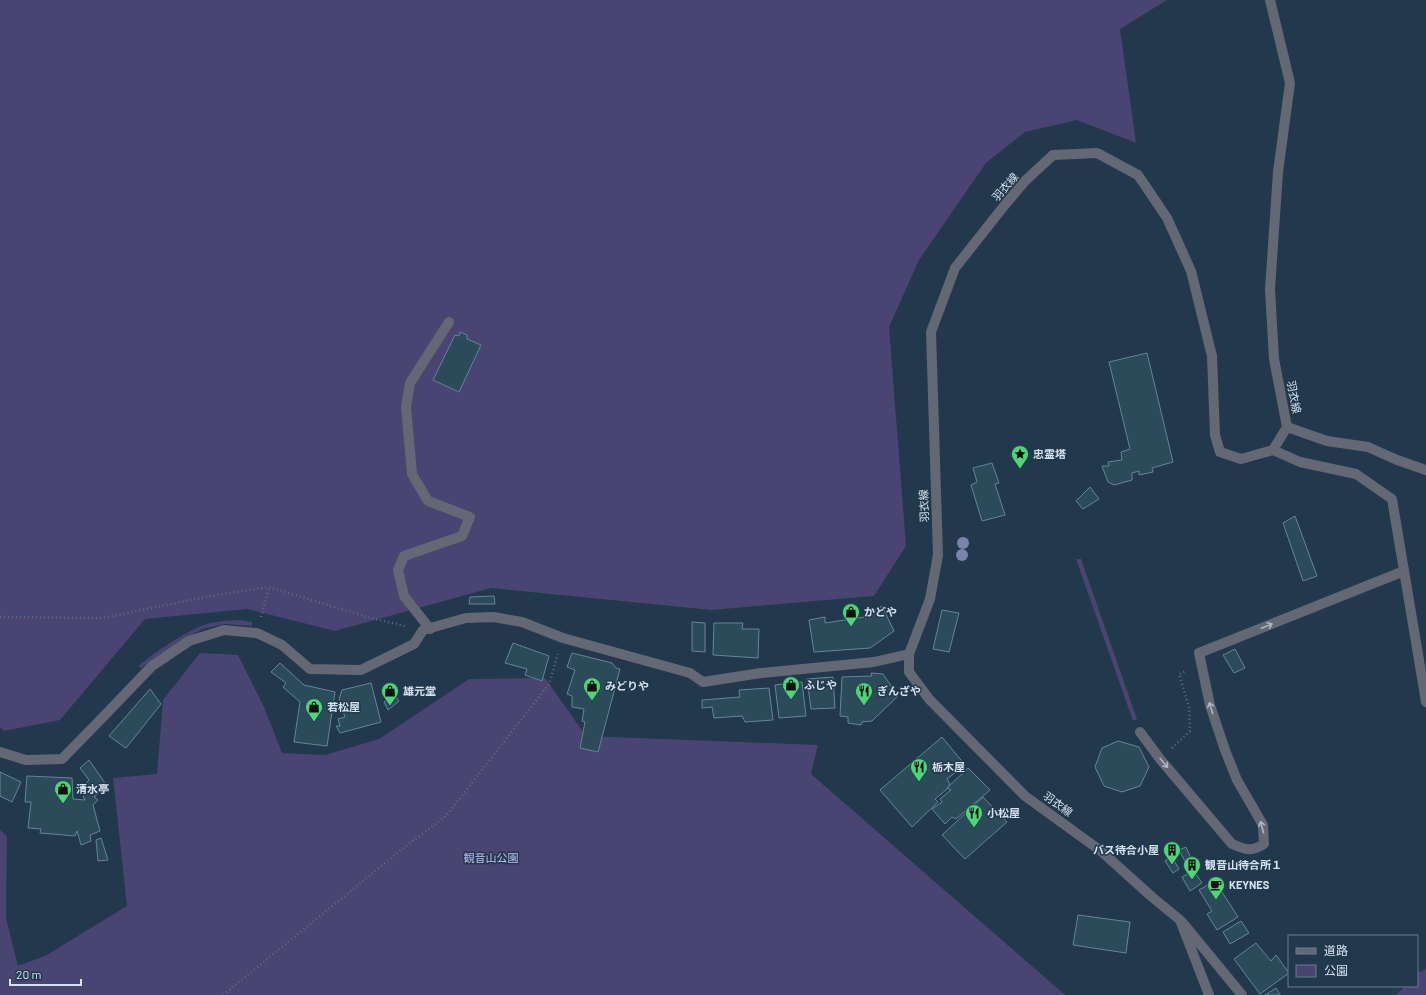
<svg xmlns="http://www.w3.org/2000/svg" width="1426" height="995" font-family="Barlow,'Noto Sans JP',sans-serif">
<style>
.green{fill:#494472}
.building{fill:#2b4b5a;stroke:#648696}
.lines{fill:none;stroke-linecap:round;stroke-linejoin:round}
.path{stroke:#5b6e80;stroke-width:2.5;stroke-dasharray:1 3;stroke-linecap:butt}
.service{stroke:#636874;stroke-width:10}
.minor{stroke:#636874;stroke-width:10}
.tertiary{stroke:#636874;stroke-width:10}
.tree{fill:#7c83ac}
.oneway{stroke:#adb7c4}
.labels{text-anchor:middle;stroke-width:3;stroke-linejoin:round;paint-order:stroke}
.street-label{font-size:11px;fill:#d5e2ef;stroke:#22384c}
.poi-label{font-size:11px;font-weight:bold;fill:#d5e2ef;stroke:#22384c;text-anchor:start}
.park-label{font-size:11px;fill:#c5c1fb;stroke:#22384c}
</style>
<rect width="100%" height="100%" fill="#22384c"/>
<path class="green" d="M0 0H1167L1120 29 1136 143 1077 120 1025 132 986 163 919 260 889 327 906 546 874 596 711 610 491 588 335 631 247 609 145 619 60 720 4 731 0 727Z
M1076 559H1081L1137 719 1133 721Z
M240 620 252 622V626L225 624 202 629 159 655 141 668 138 666C156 652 180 635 201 626 213 621 228 621 240 620Z
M200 653 238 655 264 707 282 753 325 755 379 739 469 679 545 678 586 736 818 745 811 774 1065 995H0V830L7 836 6 918 18 966 45 956 127 906 113 778 157 774 163 700Z
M1426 969V995H1396L1405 986H1417V973Z"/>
<path class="building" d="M460 332 467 335V339L481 345 459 392 433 380 455 335 459 336Z
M1147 353 1173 462 1152 468 1153 472 1139 475V471L1132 473V480L1114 485 1108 482 1102 466H1109L1108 462 1122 460 1121 452 1130 449 1109 362Z
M992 463 999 483 995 484 1005 515 982 521 971 485 977 482 973 468Z
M1090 487 1099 499 1083 509 1076 501Z
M1295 516 1317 576 1303 581 1283 523Z
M494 596 495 604H469L470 597Z
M882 606 894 631 870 648 814 652 809 620 825 617V623L864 617Z
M942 610 959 613 949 652 933 649Z
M692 622 705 623V652L692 651Z
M714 623H743L742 629H759L758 658 713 655Z
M513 643 549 656 542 681 525 675 527 669 505 663Z
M1235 649 1245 668 1234 673 1223 655Z
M572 653 612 663 616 668 620 669 598 752 580 748 585 722 582 721 584 709 572 707V696L567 694 575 670 567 667Z
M280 663 304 685 335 692 327 746 294 742 300 702 283 687 286 683 271 672Z
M871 673 883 674 898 696 872 721 862 722 861 725 848 723V717L840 716 842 677 872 676Z
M833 677 835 708 811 709 807 679Z
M802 682 806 716 779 718 775 685Z
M371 683 381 722 340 733 336 726H340L338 719 345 717 339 699 342 690Z
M769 688 773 720 745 722 742 716 714 718 712 707 702 708V700L740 697 739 690Z
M150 689 161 704 126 748 109 736Z
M395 696 399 701 388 710 384 702Z
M942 737 965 765 947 779 950 784 946 790 935 799 938 802 912 827 880 790Z
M1118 741 1139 747 1149 767 1140 786 1122 792 1104 786 1095 767 1102 748Z
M89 760 107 786 94 797 98 800 93 805 100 831 90 835 91 841 81 845 77 831 75 836 40 833 41 829 28 828 31 802H25L27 776 72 778 73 799 85 800 80 789 89 780 80 768Z
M968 768 990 790 956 819 952 817 945 824 932 809 942 802 940 799 951 790 947 788Z
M0 772 21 782 12 802 0 796Z
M983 797 1007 822 965 859 942 835Z
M101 838 108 860 98 861 96 840Z
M1186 847 1195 867 1190 871 1179 850Z
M1172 857 1179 869 1173 873 1165 861Z
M1194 871 1202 883 1190 891 1182 877Z
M1215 881 1238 917 1217 930 1207 914 1212 911 1199 890Z
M1078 915 1130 922 1126 953 1073 945Z
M1241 921 1249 933 1230 944 1223 932Z
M1256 943 1271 961 1276 955 1289 973 1260 994 1234 959Z
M1276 988 1280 995H1265Z"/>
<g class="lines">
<path class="path" d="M0 617 102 618 216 595 269 587 367 617 405 626
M261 617 269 587
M1172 748 1190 731 1189 707 1179 674 1186 671
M223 995 406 846 446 816 549 684 558 654"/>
<path class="service" d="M430 629 404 596 398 570 404 556 462 536 470 517 428 501 412 474 406 407 410 383 449 322
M1140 732 1160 759 1232 844C1246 850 1251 852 1264 844L1263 825 1237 780 1225 750 1210 705 1199 653 1404 571"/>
<path class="minor" d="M1287 427 1327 441 1368 447 1397 460 1426 470
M1273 450 1300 462 1356 474 1392 499 1426 702
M0 752 26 760 62 759 105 715 152 666 189 641 224 630 257 633 282 645 310 669 361 670 414 644 423 630 466 618 493 617 522 622 563 638 690 673 703 682 761 673 874 662 909 654
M1182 922 1242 995"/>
<path class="tertiary" d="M1209 995 1180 920 1152 897 1101 851 1025 796 929 699 909 672V654L930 599 938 555 931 332 955 268 1004 206 1025 181 1053 155 1097 153 1138 175 1167 218 1191 271 1212 356 1215 435 1220 452 1241 459 1273 450 1287 427 1274 359 1270 289 1278 172 1290 83 1270 0"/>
</g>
<g class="tree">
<circle cx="963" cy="543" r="6"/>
<circle cx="962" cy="555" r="6"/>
</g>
<defs><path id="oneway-shaft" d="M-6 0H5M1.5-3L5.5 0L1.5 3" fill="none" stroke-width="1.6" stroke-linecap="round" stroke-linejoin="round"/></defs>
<g class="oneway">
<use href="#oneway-shaft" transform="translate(1267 626) rotate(-22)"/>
<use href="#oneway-shaft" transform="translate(1211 708) rotate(-107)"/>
<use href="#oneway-shaft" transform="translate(1164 763) rotate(50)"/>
<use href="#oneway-shaft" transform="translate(1262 827) rotate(-105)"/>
</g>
<defs>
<g id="sight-pin" transform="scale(0.9)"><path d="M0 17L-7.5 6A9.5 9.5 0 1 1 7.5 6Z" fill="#4cd677" stroke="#22384c"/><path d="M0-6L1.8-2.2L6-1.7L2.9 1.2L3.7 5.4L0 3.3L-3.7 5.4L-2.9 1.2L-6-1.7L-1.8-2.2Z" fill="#111"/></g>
<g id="shop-pin" transform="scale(0.9)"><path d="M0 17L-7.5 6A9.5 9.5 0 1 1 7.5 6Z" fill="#4cd677" stroke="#22384c"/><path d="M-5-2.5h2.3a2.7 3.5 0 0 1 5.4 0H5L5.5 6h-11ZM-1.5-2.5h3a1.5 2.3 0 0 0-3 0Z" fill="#111"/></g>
<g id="restaurant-pin" transform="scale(0.9)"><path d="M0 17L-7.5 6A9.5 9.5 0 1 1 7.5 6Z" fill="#4cd677" stroke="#22384c"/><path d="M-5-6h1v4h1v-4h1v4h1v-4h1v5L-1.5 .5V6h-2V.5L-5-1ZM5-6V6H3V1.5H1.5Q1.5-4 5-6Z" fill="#111"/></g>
<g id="building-pin" transform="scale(0.9)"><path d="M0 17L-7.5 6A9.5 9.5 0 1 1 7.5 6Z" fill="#4cd677" stroke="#22384c"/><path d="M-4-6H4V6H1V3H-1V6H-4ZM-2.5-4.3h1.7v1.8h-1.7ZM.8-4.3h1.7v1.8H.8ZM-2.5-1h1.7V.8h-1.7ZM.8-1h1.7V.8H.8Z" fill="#111"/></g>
<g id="cafe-pin" transform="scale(0.9)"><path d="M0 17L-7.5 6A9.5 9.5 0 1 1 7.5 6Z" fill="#4cd677" stroke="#22384c"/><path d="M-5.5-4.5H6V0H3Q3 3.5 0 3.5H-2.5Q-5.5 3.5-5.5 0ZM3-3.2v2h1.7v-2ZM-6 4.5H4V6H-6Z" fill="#111"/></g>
</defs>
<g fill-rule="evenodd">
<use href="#sight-pin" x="1020" y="454"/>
<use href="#shop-pin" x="851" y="612"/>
<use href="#shop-pin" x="791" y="685"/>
<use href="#shop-pin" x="592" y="686"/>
<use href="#shop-pin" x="390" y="691"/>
<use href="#restaurant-pin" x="864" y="691"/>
<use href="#shop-pin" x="314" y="707"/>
<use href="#restaurant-pin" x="919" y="767"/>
<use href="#shop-pin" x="63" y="789"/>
<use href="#restaurant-pin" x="974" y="813"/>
<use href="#building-pin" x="1172" y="850"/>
<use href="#building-pin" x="1192" y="865"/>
<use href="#cafe-pin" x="1216" y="885"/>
</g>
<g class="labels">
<g class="street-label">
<text transform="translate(1005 187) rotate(-49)" y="4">羽衣線</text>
<text transform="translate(1294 397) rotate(79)" y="4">羽衣線</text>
<text transform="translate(924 506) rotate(-92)" y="4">羽衣線</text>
<text transform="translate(1058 804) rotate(36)" y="4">羽衣線</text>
</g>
<g class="poi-label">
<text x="1033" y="458">忠霊塔</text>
<text x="864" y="616">かどや</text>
<text x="804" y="689">ふじや</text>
<text x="605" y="690">みどりや</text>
<text x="403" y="695">雄元堂</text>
<text x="877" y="695">ぎんざや</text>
<text x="327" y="711">若松屋</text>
<text x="932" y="771">栃木屋</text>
<text x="76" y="793">清水亭</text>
<text x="987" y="817">小松屋</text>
<text x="1159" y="854" text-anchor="end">バス待合小屋</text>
<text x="1205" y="869">観音山待合所１</text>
<text x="1229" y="889">KEYNES</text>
</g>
<g class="park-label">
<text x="491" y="862">観音山公園</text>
</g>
</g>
<rect x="1288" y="935" width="130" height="52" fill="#22384c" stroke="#6a7c8d"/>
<rect x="1296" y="948" width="20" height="6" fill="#636874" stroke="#6a7c8d"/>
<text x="1324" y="955" font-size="12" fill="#d5e2ef">道路</text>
<rect x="1296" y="965" width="20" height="12" fill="#494472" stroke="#6a7c8d"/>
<text x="1324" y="975" font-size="12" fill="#d5e2ef">公園</text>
<path d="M10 979v6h71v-6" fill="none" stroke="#d5e2ef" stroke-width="2"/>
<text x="16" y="979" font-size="12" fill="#d5e2ef" stroke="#22384c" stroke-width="3" paint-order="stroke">20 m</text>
</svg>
